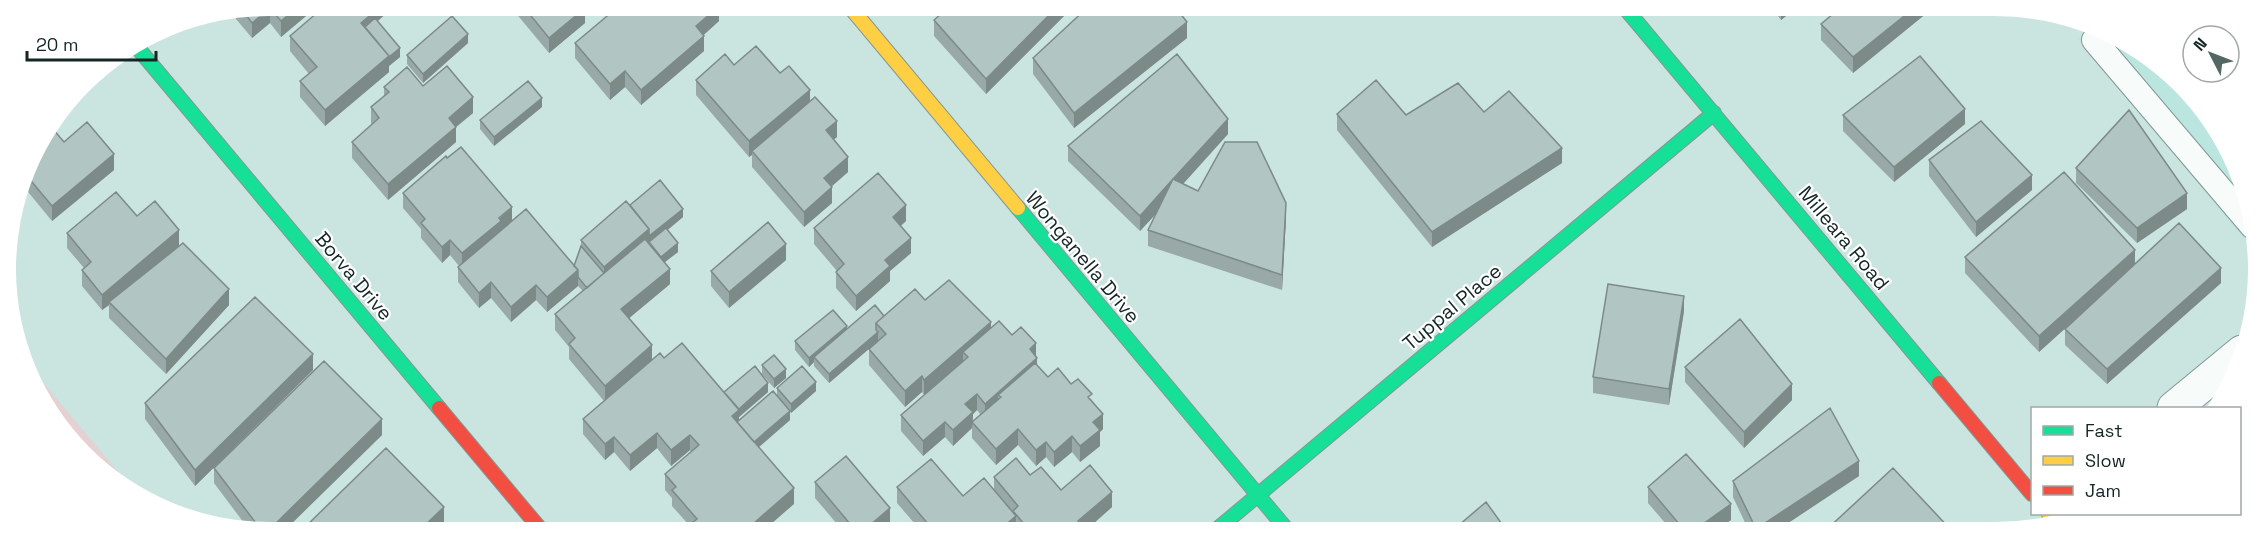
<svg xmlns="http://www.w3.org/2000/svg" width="2265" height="539" font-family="'Space Grotesk',sans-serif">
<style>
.built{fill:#bae6df}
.green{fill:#e5d0d2}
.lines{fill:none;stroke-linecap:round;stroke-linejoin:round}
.lane-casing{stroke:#849895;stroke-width:26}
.street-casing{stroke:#849895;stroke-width:35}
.fast-casing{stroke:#849895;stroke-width:16}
.slow-casing{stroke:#849895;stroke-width:16}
.jam-casing{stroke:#849895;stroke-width:16}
.lane{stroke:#f7fbfa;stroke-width:24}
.street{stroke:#f7fbfa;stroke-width:33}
.fast{stroke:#16e098;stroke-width:14}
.slow{stroke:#ffcf43;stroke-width:14}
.jam{stroke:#f24e42;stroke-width:14}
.wall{fill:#98a9a7;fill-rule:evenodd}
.shaded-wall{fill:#7c8a88}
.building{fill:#b1c5c2;stroke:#7c8a88;stroke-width:1.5}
.labels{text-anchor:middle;stroke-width:4.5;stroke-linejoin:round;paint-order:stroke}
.street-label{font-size:20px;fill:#132623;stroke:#fff}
</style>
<rect width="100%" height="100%" fill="#cae4e0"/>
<path class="built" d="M2090 29 2128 41 2205 109 2250 202 2253 249 2078 39Z"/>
<path class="green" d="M23 359 140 498 61 430Z"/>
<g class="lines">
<g class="lane-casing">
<path id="lane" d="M2103 33 2094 40 2252 226"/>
</g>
<g class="street-casing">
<path id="street" d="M2174 408 2242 352"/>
</g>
<g class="fast-casing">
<path id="fast" d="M1625 8 1939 383
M136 46 439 408
M1018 208 1288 531
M1215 531 1714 113"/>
</g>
<g class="slow-casing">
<path id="slow" d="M850 7 1018 208
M2049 514 2057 523"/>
</g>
<g class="jam-casing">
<path id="jam" d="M1939 383 2032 494
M439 408 542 531"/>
</g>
<use href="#lane" class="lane"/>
<use href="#street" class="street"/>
<use href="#fast" class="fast"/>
<use href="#slow" class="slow"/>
<use href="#jam" class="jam"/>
</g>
<path class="wall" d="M270 6H318L281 37 270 23 252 38 236 19V13L234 15 233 13Z
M388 6V12L378 21 400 57 389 66V72L325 126 300 97V81L309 74 290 51V36Z
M510 6H594L585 15V23L549 53Z
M719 7V21L703 35 704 51 641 105 625 87 610 100 575 58V43Z
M1073 7 986 94 934 36V20Z
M1354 7H1371L1359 15Z
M1772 8H1796L1781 20Z
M1933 8 1853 73 1821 40V24Z
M1187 38 1074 128 1033 74V58Z
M468 43 423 83 407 64V55Z
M734 65 780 73 810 101 837 137 834 139 848 172 831 187 832 203 804 227 752 167V155L749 157 696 95V80Z
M423 86 473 113 456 127V142L388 200 352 158V142L372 125 371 123V107L384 97V87Z
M542 107 494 146 480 129V120Z
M1337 114 1406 115 1562 163 1432 247 1337 130Z
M1843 115 1965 124 1894 182 1843 131Z
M1228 134 1183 184 1198 191 1286 218 1282 290 1148 246V230L1157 213 1140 231 1068 161V146Z
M33 153 114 170 52 221 24 187Z
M1929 160 2032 190 1976 237 1929 176Z
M2076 168 2187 209 2137 243 2076 183Z
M403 193 512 221 574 266 581 246V240L630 205 683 217 667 230 678 252 665 262 670 284 629 318 652 360 664 358 724 392H768L739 417V420H790L758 447 794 504 689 525 672 506V498L665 490V474L691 452 690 450 671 466 657 448 630 471 614 452 605 460 583 434V419L604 401 569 359V347L555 330V314L583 291 578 286 547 312 536 300 511 322 491 298 479 308 458 282V267L459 266 450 255 442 263 421 238V229L403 208Z
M137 216 179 246 229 305 166 374 109 318V305L102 310 82 286V270L84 268 67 248V233Z
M906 221 901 226 911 253 890 271V281L856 311 836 288V272L837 271 814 244V228Z
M1965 257 2135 264 2221 283 2107 384 2065 345V329L2098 299 2039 352 1965 273Z
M786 260 729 308 711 286V271Z
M925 300 991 328 1012 335 1036 356 1037 366 1048 377 1071 384 1092 400 1103 429 1100 432V446L1080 462 1072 452 1054 467 1046 457 1036 466 1018 445 996 465 972 438V428L953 446 945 437 923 456 901 431V415L924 395 922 392 905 407 869 365V349L829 383 814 366V362L809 367 795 350V341L847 329ZM977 410 981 415 973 422V414Z
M1684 311 1669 405 1593 393V377Z
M762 365 786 378 774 388 762 374Z
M1685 367 1792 400 1744 448 1685 382Z
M313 370 195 486 145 419V403Z
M777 388 816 391 791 413 777 396Z
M382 435 284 531H250L214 483V468Z
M1030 475 1061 490 1112 507 1085 531H1017L1016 530V531H921L897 503V487L963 496 994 491V477Z
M1859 476 1776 531H1749L1733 497V481Z
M815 482 890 524 882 531H843L815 498Z
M1648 487 1731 520 1715 531H1672L1648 503Z"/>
<path class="shaded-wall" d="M299 6H318L281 37V21Z
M385 6H388V12L375 23 361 30V23L375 11Z
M581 6H594L585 15V23L549 53V38Z
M718 7H719V21L696 42V26Z
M1057 7H1073L986 94V79Z
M1359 7H1371L1359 15Z
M270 8V23L252 38V23Z
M1781 8H1796L1781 20Z
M1914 8H1933L1853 73V57Z
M1187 22V38L1074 128V113Z
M468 34V43L423 83V74Z
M704 36V51L641 105V90Z
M400 48V57L389 66V72L325 126V110L389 56Z
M625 71V87L610 100V84Z
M810 90V105L752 151V155L749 157V141Z
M473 97V113L456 127V142L388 200V184L449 118Z
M542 98V107L494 146V137Z
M1965 109V124L1894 182V167Z
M1228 119V134L1173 195V179Z
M837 121V137L826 146V130Z
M1562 148V163L1432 247V232Z
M114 154V170L52 221V206Z
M848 157V172L824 193V178Z
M2032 175V190L1976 237V222Z
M1173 179V195L1140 231V216Z
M832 187V203L804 227V212Z
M2187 193V209L2137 243V228Z
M1286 203V218L1282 290V275Z
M906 205V221L893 232V217Z
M512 207V223L462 269V253Z
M683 209V217L651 244 649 242V245L604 273V267L649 229Z
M179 230V246L109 302V305L102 310V295Z
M911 238V253L890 271V281L856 311V296L885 260Z
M450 240V255L442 263V247Z
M678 243V252L661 265V257Z
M786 244V260L729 308V292Z
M2135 250V265L2039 352V336Z
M2221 268V283L2107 384V369Z
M670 269V284L621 325V309Z
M578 270V286L547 312V297Z
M491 282V298L479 308V293Z
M536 285V300L511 322V307Z
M229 289V305L166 374V359Z
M1684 296V311L1669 405V389Z
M991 322V338L963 352V362L924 395V380Z
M847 326V335L814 357V362L809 367V358Z
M878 332V341L829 383V374Z
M1036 343V359L1030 349Z
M652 345V361L605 401V386Z
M313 354V370L195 486V470Z
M1037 358V373L1001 397 998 395V408L985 419V404Z
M786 369V378L774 388V379Z
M922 376V392L905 407V391Z
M816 382V391L791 413V404Z
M768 383V392L739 417V425L732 416 739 409Z
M1792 384V400L1744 448V432Z
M977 394V410L973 414 972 428 953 446V430L965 404Z
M790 411V420L751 454V445Z
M1103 414V429L1100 432V446L1080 462V446L1093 422Z
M382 419V435L284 531H268Z
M945 422V437L923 456V441Z
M1018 429V445L996 465V449Z
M657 433V448L630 471V455Z
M690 435V450L671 466V450Z
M1072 436V452L1054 467V452Z
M614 437V452L605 460V444Z
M1046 442V457L1036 466V450Z
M1859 461V476L1776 531H1756V529Z
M794 488V504L763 531H745Z
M1112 492V507L1085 531H1072L1078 521Z
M1731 504V520L1715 531H1693Z
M444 507V522L435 531H419Z
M890 508V524L882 531H863Z
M1016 516V531H1005V525Z"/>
<path class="building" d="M270 6H299L281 21 270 8 252 23 243 11Z
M325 6H371L375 11 361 23 389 56 325 110 300 81 317 67 290 36Z
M371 6H385L375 14V11Z
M523 6H584L585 8 549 38Z
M619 6 718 7 696 26 704 36 641 90 625 71 610 84 575 43Z
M949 7H1057L986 79 934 20Z
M1088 7H1175L1187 22 1074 113 1033 58Z
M1840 8H1914L1853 57 1821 24Z
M452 16 468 34 423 74 407 55Z
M375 18 400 48 389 57V56L365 27Z
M756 46 780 73 789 66 810 90 749 141 696 80 725 54 734 65Z
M1177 54 1228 119 1173 179 1198 191 1225 142H1257L1286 203 1282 275 1148 230 1173 179 1140 216 1068 146Z
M1920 56 1965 109 1894 167 1843 115Z
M447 66 473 97 449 118 456 127 388 184 352 142 379 118 371 107 389 92 384 87 407 67 423 86Z
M1376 80 1406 115 1458 83 1484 112 1509 91 1562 148 1432 232 1337 114Z
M528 81 542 98 494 137 480 120Z
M815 97 837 121 826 130 848 157 824 178 832 187 804 212 752 151Z
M2129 110 2187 193 2137 228 2076 168Z
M1981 121 2032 175 1976 222 1929 160Z
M87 122 114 154 52 206 27 176 33 153 52 128 64 142Z
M461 147 512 207 499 218 501 221 462 253 450 240 442 247 421 223 425 219 403 193 446 156 447 158Z
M2064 172 2135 250 2039 336 1965 257Z
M878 173 906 205 893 217 911 238 885 260 890 266 856 296 836 272 844 264 814 228Z
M660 180 683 209 649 236V229L630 205Z
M116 192 137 216 155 201 179 230 102 295 82 270 91 262 67 233Z
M626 201 649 229 604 267 581 240Z
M526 209 578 270 547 297 536 285 511 307 491 282 479 293 458 267Z
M768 222 786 244 729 292 711 271Z
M2179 223 2221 268 2107 369 2065 329Z
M666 228 678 243 661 257 649 242Z
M645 239 670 269 621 309 652 345 605 386 569 344 575 338 555 314Z
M183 243 229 289 166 359 109 302Z
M581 246 604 273 587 288 578 277V270L574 266Z
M949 280 991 322 924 380 922 376 905 391 869 349 886 334 876 323 915 289 925 300Z
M1608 284 1684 296 1669 389 1593 377Z
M255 297 313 354 195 470 145 403Z
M875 305 884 316 876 323V330L878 332 829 374 814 357Z
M833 310 847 326 809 358 795 341Z
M1740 319 1792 384 1744 432 1685 367Z
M999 321 1012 335 1021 327 1036 343 1030 349 1037 358 985 404 977 394 965 404 973 412 953 430 945 422 923 441 901 415 968 357 963 352Z
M682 343 739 410 732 416 794 488 745 531H682L697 519 672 490 676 487 665 474 699 445 690 435 671 450 657 433 630 455 614 437 605 444 583 419 660 353 664 358Z
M774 355 786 369 774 379 762 365Z
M324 361 382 419 268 531H262L214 468Z
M1035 363 1048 377 1058 368 1071 384 1078 379 1092 394 1088 397 1103 414 1093 422 1100 430 1080 446 1072 436 1054 452 1046 442 1036 450 1018 429 996 449 972 422 1001 397 998 395Z
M755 366 768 383 739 409 724 392Z
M802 366 816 382 791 404 777 388Z
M773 391 790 411 754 442 737 422Z
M1830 408 1859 461 1756 529 1733 481Z
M386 448 444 507 419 531H301Z
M1686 454 1731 504 1693 531H1685L1648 487Z
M846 456 890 508 863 531H856L815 482Z
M1016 458 1030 475 1041 467 1061 490 1090 465 1112 492 1078 521 1081 523 1072 531H1030L1013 511 1018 506 994 477Z
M931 459 963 496 984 478 1016 516 1005 525 1010 531H934L897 487Z
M1893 468 1952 531H1825Z
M1486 502 1507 531H1452Z"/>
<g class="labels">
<g class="street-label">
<text transform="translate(1844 238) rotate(50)" y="7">Milleara Road</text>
<text transform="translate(1083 257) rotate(50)" y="7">Wonganella Drive</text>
<text transform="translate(354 276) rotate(50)" y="7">Borva Drive</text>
<text transform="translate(1452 307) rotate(-40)" y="7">Tuppal Place</text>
</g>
</g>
<path d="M0 0H2265V539H0ZM269 16H1995A253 253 0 0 1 2248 269V269A253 253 0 0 1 1995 522H269A253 253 0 0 1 16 269V269A253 253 0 0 1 269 16Z" fill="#fff" fill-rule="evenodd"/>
<rect x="2031" y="407" width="210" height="108" fill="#ffffff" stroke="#a1a8a7" stroke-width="1.5"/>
<rect x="2043" y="426" width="30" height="9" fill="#16e098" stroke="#a1a8a7" stroke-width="1.5"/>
<text x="2085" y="437" font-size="18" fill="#132623">Fast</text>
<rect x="2043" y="456" width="30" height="9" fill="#ffcf43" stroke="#a1a8a7" stroke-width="1.5"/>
<text x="2085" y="467" font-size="18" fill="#132623">Slow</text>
<rect x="2043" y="486" width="30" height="9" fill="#f24e42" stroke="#a1a8a7" stroke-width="1.5"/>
<text x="2085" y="497" font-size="18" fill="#132623">Jam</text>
<g transform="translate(2211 54) rotate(312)"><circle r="28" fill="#ffffff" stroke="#a1a8a7" stroke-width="1.5"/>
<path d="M0-4.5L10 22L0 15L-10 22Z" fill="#536865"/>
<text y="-9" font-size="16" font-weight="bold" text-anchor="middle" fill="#132623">N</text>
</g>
<path d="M27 51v9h129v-9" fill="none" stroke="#132623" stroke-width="3"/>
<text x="36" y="51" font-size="18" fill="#132623" stroke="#ffffff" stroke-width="4.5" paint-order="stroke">20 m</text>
</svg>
